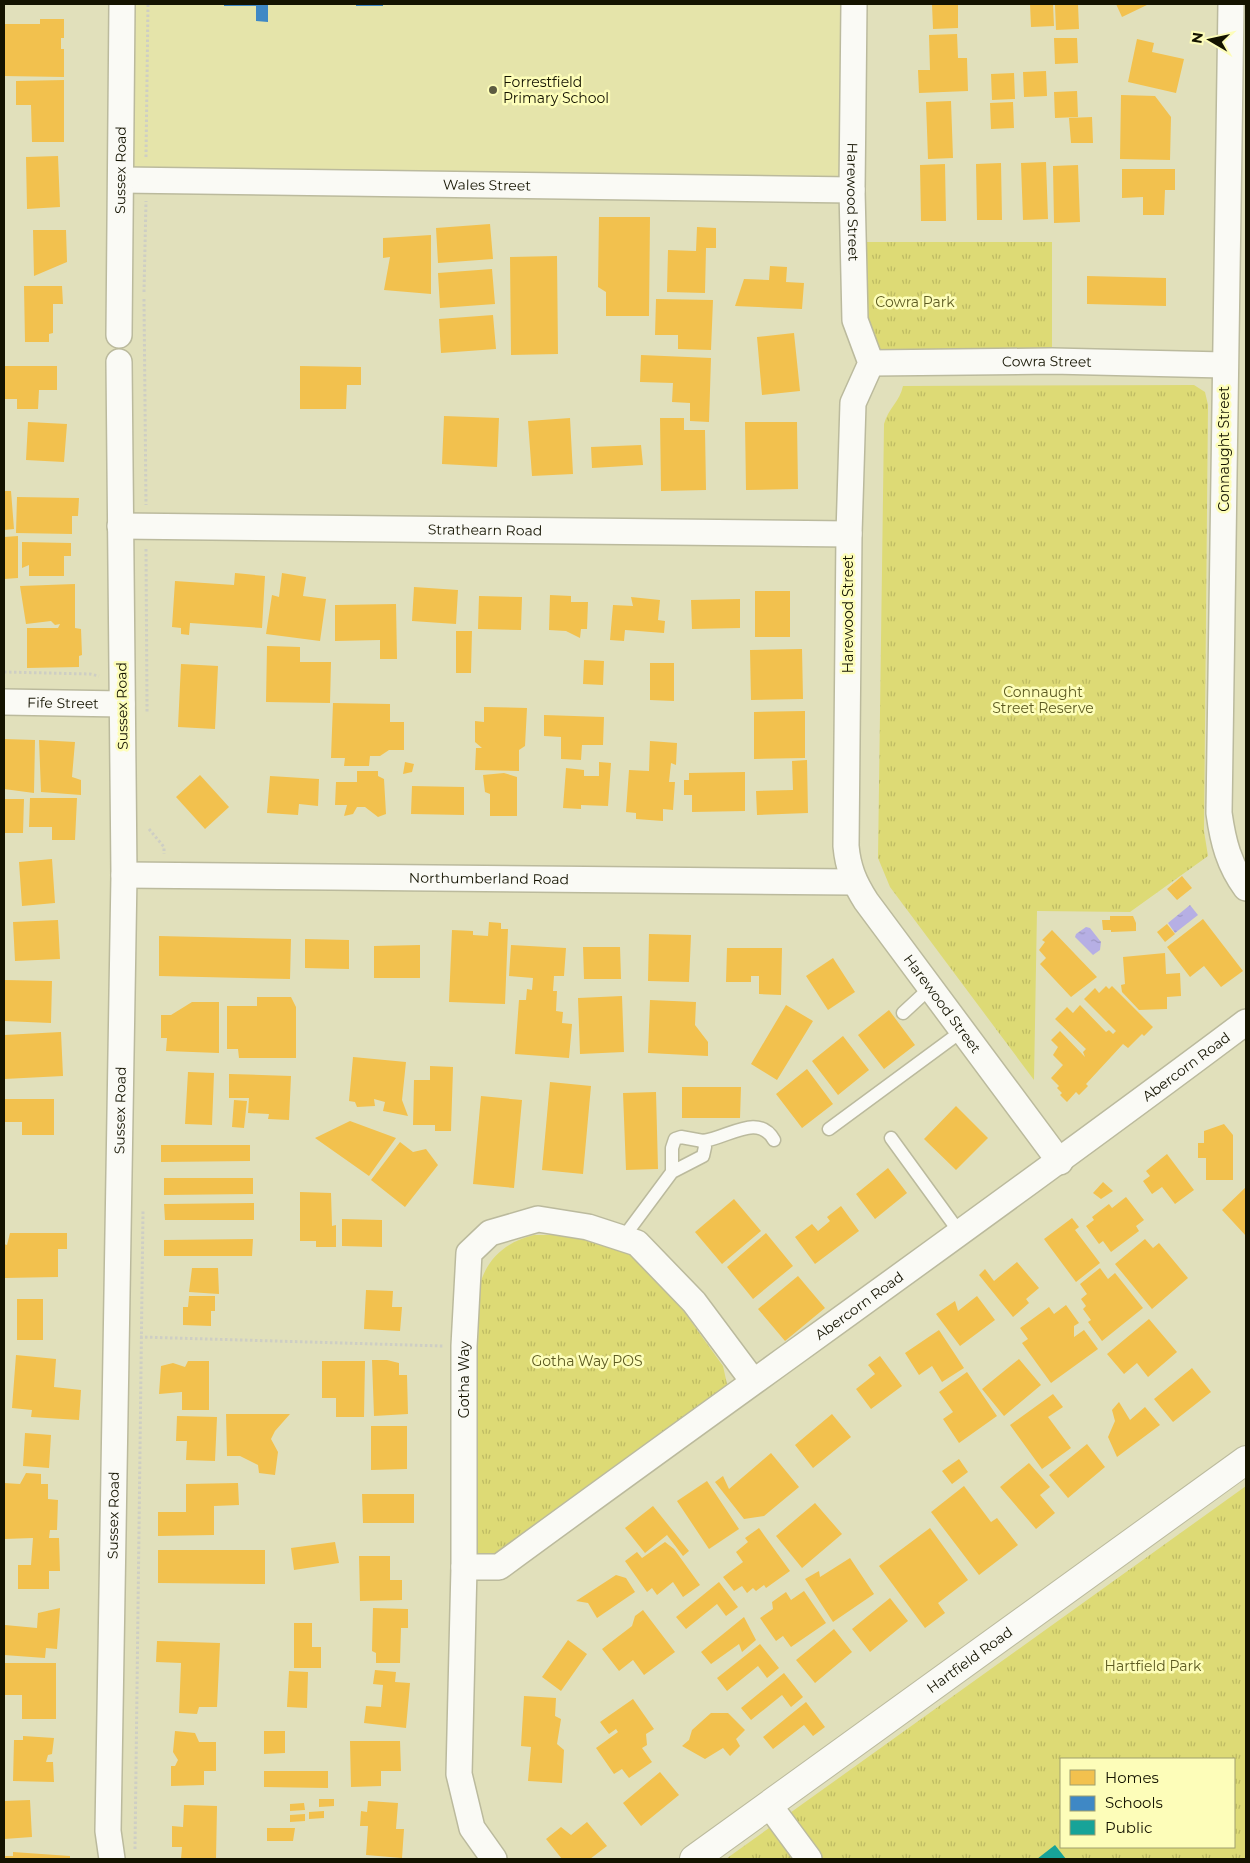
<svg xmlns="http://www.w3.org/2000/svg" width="1250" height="1863" font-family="Montserrat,sans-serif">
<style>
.built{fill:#e5e4aa}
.park{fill:url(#park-tufts);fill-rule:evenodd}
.water{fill:url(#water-ripples)}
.homes{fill:#f2c14e}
.schools{fill:#3f88c5}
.public{fill:#17a398}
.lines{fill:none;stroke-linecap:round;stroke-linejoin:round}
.lane-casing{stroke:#bbba9d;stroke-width:15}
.street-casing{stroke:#bbba9d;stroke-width:28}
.secondary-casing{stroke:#bbba9d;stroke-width:30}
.path{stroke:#cecec4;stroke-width:3;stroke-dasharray:2.5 2.5;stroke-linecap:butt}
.lane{stroke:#fafaf5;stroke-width:12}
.street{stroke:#fafaf5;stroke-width:25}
.secondary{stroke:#fafaf5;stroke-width:28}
.poi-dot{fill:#5c5b41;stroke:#fdfdb9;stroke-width:2}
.labels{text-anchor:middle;stroke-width:5;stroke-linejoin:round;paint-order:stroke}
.poi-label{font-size:14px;fill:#141300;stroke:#fdfdb9;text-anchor:start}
.street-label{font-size:14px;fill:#141300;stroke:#fdfdb9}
.park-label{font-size:14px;fill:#5c5a21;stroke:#fdfdb9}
</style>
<defs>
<pattern id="park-tufts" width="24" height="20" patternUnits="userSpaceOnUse" patternTransform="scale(1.25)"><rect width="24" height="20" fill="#ddda75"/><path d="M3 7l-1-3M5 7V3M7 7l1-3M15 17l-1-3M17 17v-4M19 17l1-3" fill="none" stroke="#bdba63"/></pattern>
<pattern id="water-ripples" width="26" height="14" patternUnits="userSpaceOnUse" patternTransform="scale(1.25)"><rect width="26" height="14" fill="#b6afe4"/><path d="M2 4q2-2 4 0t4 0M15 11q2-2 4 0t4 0" fill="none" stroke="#9c96c2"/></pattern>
</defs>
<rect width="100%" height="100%" fill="#e1e0bb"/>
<path class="built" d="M135 4H854L852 190 130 177Z"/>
<path class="park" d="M855 242H1052V361L871 363Z
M1194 385 1205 392 1208 405 1204 831 1208 856 1130 912 1037 911 1034 1080 890 887 878 858 884 424C888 409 900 401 903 386Z
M534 1235H564L609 1243 635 1257 662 1281 723 1366 727 1384 724 1394 497 1561 481 1558 476 1551 475 1542 479 1288C486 1259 505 1242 534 1235Z
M1246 1486V1859H726L737 1851ZM1061 1759H1234V1847H1061Z"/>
<path class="water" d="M1190 905 1198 915 1175 933 1168 923Z
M1086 927 1090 928 1101 942 1100 950 1093 955 1075 937 1076 934Z"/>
<path class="homes" d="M932 4H958V28L933 29Z
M1030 4H1053L1054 26 1031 27Z
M1078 4 1079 29 1056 30 1055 5Z
M1116 4H1149L1122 17Z
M40 19H64V38H61V49H64V77L4 76V24H40Z
M957 34 958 58H967L968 91 919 93 918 70H930L929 35Z
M1054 38H1077L1078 63 1055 64Z
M1137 39 1154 43 1152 52 1184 59 1176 93 1128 82Z
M1046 71 1047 96 1024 97 1023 72Z
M1014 73 1015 99 992 100 991 74Z
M64 80V142H32L31 105H16V81Z
M1077 91 1078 117 1055 118 1054 92Z
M1121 95 1155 96 1171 117 1170 160 1120 159Z
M951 101 953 158 928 159 926 102Z
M1013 102 1014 128 991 129 990 103Z
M1092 117 1093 143H1071L1069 118Z
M58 156 60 207 27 209 26 157Z
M1046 162 1048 219 1023 220 1021 163Z
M1001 163 1002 220H977L976 164Z
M945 164 946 221H921L920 165Z
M1078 165 1080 222 1054 223 1053 166Z
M1122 169H1175V190H1165L1164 215H1143V197L1122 198Z
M599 217H650L649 316H606V292L598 287Z
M490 224 493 259 438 263 436 228Z
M697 227 716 228V248H706L705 293 667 292 668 250 696 251Z
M33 230H66L67 262 34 276Z
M431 235V294L384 290 390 257 383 258V238Z
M557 256 558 354 511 355 510 257Z
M770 266 787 267 786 282 804 283 802 309 735 306 744 279 769 280Z
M492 269 495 304 440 308 438 273Z
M1087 276 1166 278V306L1087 304Z
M24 286H62L63 304H53V333L49 334V342H25Z
M656 299 713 300 711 350 678 349V335H655Z
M493 315 496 349 441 353 439 319Z
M794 333 800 391 762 395 757 337Z
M641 355 711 358 709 422 690 421V403L672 402 673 383 640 382Z
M4 366H57V390H39L38 409H17V399H4Z
M300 366 361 367V385H347L346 409H300Z
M444 416 499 418 497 467 442 464Z
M570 418 573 474 532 476 528 421Z
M660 418H684V430H705L706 490 661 491Z
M28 422 67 424 64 462 26 460Z
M745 422H797L798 489 746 490Z
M641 445 643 465 592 468 591 447Z
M4 491H11L14 529 4 530Z
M17 497 79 498 78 516H72V534L16 533Z
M18 536V578L4 579V537Z
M22 542 71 543V556H64V576H29V565L22 568Z
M235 573 265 576 262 628 190 623 189 635 181 634V628L172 627 175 581 234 585Z
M282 573 306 577 303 596 326 599 320 641 266 634 272 595 279 597Z
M75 584V628L81 629 82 655 79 656V667L27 668V628H58L60 624 55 625 51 621 26 624 20 586Z
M414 587 458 590 456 624 412 621Z
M755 591H790V637H755Z
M550 595 571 596V602H588L587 629H581L580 638 566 631 549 630Z
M479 596 522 597 521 630 478 629Z
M631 597 660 600 658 620 665 621 664 633 625 630 624 641 610 640 613 605 633 606Z
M740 599V628L692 629 691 600Z
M396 604 397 659H380V640L335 641V605Z
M456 631H472L471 673H456Z
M267 646 300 647V662H331L330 703 266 702Z
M802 649 803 699 751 700 750 650Z
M584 660 604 661 603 685 583 684Z
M650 663H674V701L650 700Z
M181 664 218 666 215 729 178 727Z
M333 703 390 704V722H404V750H389L380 756H370L369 766H344L345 758H331Z
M484 707 527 708 525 746 519 750V771L475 770 476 748H482L475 742V721L484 722Z
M805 711V758L754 759V712Z
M544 715 604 717 603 745H582L581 760 561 759V737L544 736Z
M4 739 35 740 34 793 4 789Z
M39 740 75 742 72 777 81 780V795L41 792Z
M650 741 677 743 676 765 671 763 669 782H675L673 810 663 809V821L636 819V813L626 812 629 770 649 771Z
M807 760 808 813 757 815 756 791 793 790 792 761Z
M405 762 414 764 412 772 403 774Z
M599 762 611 763 608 806 581 805V809L563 808 566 768 584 770V776H599Z
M357 771H378V776L384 779 386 814 378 817 365 807H357L353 814 344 816 347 805H335L336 782H357Z
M745 772V811L692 812V795H684V780H689V773Z
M504 773 517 777V816H490V794L485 792 483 775Z
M200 775 229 807 205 829 176 797Z
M270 776 319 779 318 806 299 804 298 815 267 813Z
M412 786 464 787V815L411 814Z
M30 798H77L75 840H52V827H29Z
M4 799H24L23 833H4Z
M52 859 55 903 22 906 19 862Z
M1182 876 1192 888 1177 900 1167 889Z
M1110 916H1133L1136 923V931L1111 932V930H1103L1102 920H1110Z
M1203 919 1243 971 1221 987 1204 966 1190 977 1167 947Z
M58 920 60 959 15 961 13 922Z
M489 922 501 923V929H508L505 1004 449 1002 452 930 473 931V935L488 936Z
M1167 924 1175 934 1165 942 1157 932Z
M1052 930 1097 977 1071 997 1040 964 1046 958 1039 950 1045 942 1042 940Z
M649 934 691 935 689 982 648 981Z
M159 936 291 939 290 979 159 976Z
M305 939 349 940V969L305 968Z
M420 945V978H374V946Z
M511 945 566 948 564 976H554L553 991H557L556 1011 563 1012 562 1023 572 1024 569 1058 515 1054 519 1000H526L527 989 532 990 533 978 509 976Z
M583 947H620L621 979H584Z
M727 948H782L781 995 759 994V976H751V982H726Z
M1165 953 1166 974 1180 973 1181 996 1167 997V1009L1139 1010 1122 992 1121 985 1125 984 1123 957Z
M833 958 855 992 828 1010 806 976Z
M5 980 52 981 51 1023 4 1021Z
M1106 986 1109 989 1112 986 1153 1027 1144 1036 1142 1034 1128 1048 1123 1044 1086 1084 1088 1086 1079 1095 1076 1092 1067 1102 1060 1095 1062 1093 1057 1088 1059 1086 1051 1078 1063 1065 1053 1055 1058 1047 1051 1040 1060 1031 1085 1057 1083 1052 1086 1049 1055 1019 1067 1007 1073 1013 1080 1005 1106 1032 1109 1030 1113 1034 1116 1031 1084 999 1095 988 1099 993Z
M622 996 624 1052 580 1054 578 998Z
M257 997H291L296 1007V1058H239L238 1049H227V1006H257Z
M650 1000 696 1002 695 1025 708 1042V1056L648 1053Z
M192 1002H219V1053L166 1051 167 1038H161V1015H171Z
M786 1005 813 1021 777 1080 751 1064Z
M889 1010 915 1045 884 1069 858 1035Z
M61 1032 63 1076 4 1079V1035Z
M843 1036 869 1070 838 1095 812 1061Z
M353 1057 406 1062 402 1100 408 1116 383 1111 385 1102 374 1099 375 1106 357 1107 355 1102 349 1101Z
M430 1066 453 1067 451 1131H435V1125H413L414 1080H430Z
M807 1069 833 1104 802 1128 776 1094Z
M188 1072 214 1073 212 1125 185 1124Z
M229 1074 291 1076 289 1120 268 1119 269 1114 248 1113 249 1098H229Z
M550 1082 591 1086 583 1174 542 1170Z
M682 1087H741L740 1118H682Z
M656 1092 658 1169 626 1170 623 1093Z
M481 1096 522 1100 514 1188 473 1184Z
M4 1099H54V1135H22V1122H4Z
M234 1100 247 1101 244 1128 232 1127Z
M956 1106 988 1138 956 1170 924 1139Z
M350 1121 396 1138 369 1176 315 1138Z
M1224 1124 1233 1135V1180H1206V1158H1198V1143H1204V1131Z
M400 1142 413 1152 426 1149 438 1165 405 1207 371 1180Z
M161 1145H250V1161L161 1162Z
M1167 1154 1194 1190 1175 1204 1162 1187 1152 1194 1143 1181 1150 1176 1146 1171Z
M888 1168 907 1193 875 1219 856 1194Z
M164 1178H253V1194L164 1195Z
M1103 1182 1113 1191 1101 1199 1093 1193Z
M1246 1187V1236L1222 1210Z
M300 1192 331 1193 332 1226 336 1225V1247H316V1241H300Z
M1126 1197 1144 1220 1136 1226 1139 1231 1111 1252 1103 1241 1099 1244 1086 1226 1094 1220 1092 1217 1109 1204 1112 1208Z
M734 1199 761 1231 722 1264 695 1232Z
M254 1203V1220H165L164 1204Z
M841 1206 859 1231 815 1264 795 1237 812 1224 818 1231 830 1221 827 1217Z
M1072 1218 1079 1227 1075 1230 1100 1263 1076 1282 1044 1239Z
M342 1219 382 1220V1247L342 1246Z
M10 1233H67V1249H58V1277L4 1278V1244L7 1245Z
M766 1233 793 1266 753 1299 727 1267Z
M253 1239 252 1256H164V1240Z
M1145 1239 1153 1248 1159 1243 1188 1278 1152 1309 1115 1264Z
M1017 1262 1039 1288 1026 1299 1029 1303 1013 1317 979 1275 985 1269 994 1281Z
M192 1268H218L219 1294 189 1292Z
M1100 1268 1108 1279 1115 1273 1143 1308 1102 1341 1088 1322 1091 1320 1083 1309 1086 1306 1081 1299 1087 1294 1080 1284Z
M798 1276 825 1308 785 1341 758 1309Z
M366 1290 393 1291 392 1307H402L400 1331 364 1329Z
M189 1296H215V1311H211V1326L183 1325V1307H188Z
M977 1296 995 1320 960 1346 936 1314 955 1301 958 1311Z
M17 1299H43V1340H17Z
M1066 1305 1079 1323 1074 1326V1337L1084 1330 1098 1349 1051 1383 1022 1343 1028 1339 1020 1328 1049 1307 1054 1314Z
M1149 1319 1177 1352 1148 1377 1137 1363 1124 1374 1107 1354Z
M939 1330 964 1368 942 1382 932 1366 919 1375 905 1353Z
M16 1355 56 1359 54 1387 81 1390 79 1420 31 1417 32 1410 12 1408Z
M880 1356 902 1386 871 1409 856 1389 875 1374 868 1365Z
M1019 1359 1041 1385 1004 1416 982 1389Z
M372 1360H387L399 1363V1375H407L408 1414 374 1416Z
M188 1361H209V1410H182V1392L159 1394 161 1366 173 1363 185 1367Z
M322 1361H365L364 1417H336V1398H322Z
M1192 1368 1211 1392 1173 1422 1154 1399Z
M967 1372 997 1416 959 1443 943 1419 953 1412 939 1392Z
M1053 1394 1063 1407 1048 1417 1071 1448 1042 1469 1010 1425Z
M1119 1402 1130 1420 1145 1407 1160 1425 1117 1457 1108 1437 1115 1421 1112 1410Z
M226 1414H290L275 1431 271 1439 278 1452 275 1475 259 1473 258 1465 240 1456H227Z
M832 1414 851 1437 813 1468 795 1445Z
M177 1416 217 1417 215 1461 186 1460 187 1441H176Z
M371 1426H407V1469L371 1470Z
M25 1433 51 1435 49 1468 23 1466Z
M1087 1444 1105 1467 1068 1498 1049 1475Z
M771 1453 799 1487 764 1516 744 1519 715 1482 723 1476 729 1489Z
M959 1459 968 1472 952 1484 942 1471Z
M1029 1463 1050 1487 1040 1495 1055 1513 1036 1529 1000 1487Z
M26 1473 41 1474V1484H48V1499L58 1500 57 1530H50L49 1538H59L60 1571H49V1589H18V1565H31L33 1538 4 1539V1483L20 1484Z
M707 1481 739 1529 709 1549 677 1501Z
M238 1483 239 1505 214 1506V1535L158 1536V1512H186V1484Z
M964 1486 991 1522 997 1518 1018 1545 979 1575 931 1512Z
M362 1494H414V1523H363Z
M815 1503 842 1534 802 1568 776 1536Z
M653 1506 689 1551 683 1556 667 1535 645 1553 625 1528Z
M759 1528 790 1571 766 1588 764 1585 756 1591 753 1588 747 1593 742 1586 734 1591 723 1577 743 1562 736 1552 748 1542 745 1538Z
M930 1528 968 1580 938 1603 945 1613 925 1628 879 1566Z
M335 1542 339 1563 294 1570 291 1548Z
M665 1542 674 1549 700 1585 683 1597 673 1582 657 1595 652 1588 647 1592 625 1561 637 1552 642 1558Z
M158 1550H265V1584L158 1583Z
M359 1556H390V1580H402V1600L360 1601Z
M850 1558 874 1594 833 1622 805 1579 819 1571 820 1577Z
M616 1575 626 1578 635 1592 597 1618 588 1603 576 1601Z
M719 1582 738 1607 726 1616 717 1604 686 1629 676 1617Z
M804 1591 826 1623 791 1647 783 1636 776 1641 760 1618 773 1609 772 1602 786 1592 791 1600Z
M890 1598 908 1621 870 1652 852 1629Z
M60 1608 57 1649 46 1648 45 1658 4 1655 5 1625 37 1628 38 1613Z
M373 1608 408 1609V1628H401L400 1663H376V1653L372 1651Z
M643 1610 675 1652 644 1675 633 1660 619 1671 602 1649 632 1626 635 1616Z
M744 1617 756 1640 742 1652 739 1644 711 1664 701 1652Z
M294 1623H312V1647H321V1668H294Z
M834 1629 852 1652 815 1683 796 1660Z
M568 1640 587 1654 561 1691 542 1677Z
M157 1641 220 1643 217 1707H199L197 1714 179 1713 181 1663 156 1662Z
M760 1644 779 1668 767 1678 758 1666 727 1691 717 1678Z
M4 1663H56V1719H22V1695H4Z
M375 1670 396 1672 395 1682 410 1683 406 1728 364 1723 366 1706 381 1707 383 1685 373 1684Z
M289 1671 308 1672 307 1708 287 1707Z
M784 1673 803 1697 791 1707 782 1695 751 1720 741 1708Z
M524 1696 556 1698 555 1716 561 1719 557 1744 564 1750 562 1783 528 1781 531 1747 521 1746Z
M633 1699 654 1729 646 1734 647 1745 642 1748 652 1762 629 1778 622 1769 614 1774 596 1748 618 1732 616 1729 609 1734 600 1722Z
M806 1702 825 1727 813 1736 804 1725 773 1749 763 1737Z
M711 1713H728L745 1730 736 1739 740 1746 730 1756 723 1748 705 1759 682 1746 689 1740 692 1730Z
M175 1731 195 1733 199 1742H216V1771H204V1785L171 1786V1766H175L178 1760 173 1752Z
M264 1731H285V1753L264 1754Z
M23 1736 54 1738 52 1754 48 1755 46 1762H53L54 1782 13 1781 14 1740H23Z
M350 1741H400L401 1771H381V1786L351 1787Z
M264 1771H328V1788L264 1787Z
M660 1772 679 1795 641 1826 623 1803Z
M319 1799H334V1806L319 1807Z
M30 1800 32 1837 4 1839V1801Z
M368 1801 398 1803 396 1829H404L402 1858 366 1855 368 1826H360L361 1811 367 1812Z
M304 1803 305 1810 290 1811V1804Z
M184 1805 217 1806 216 1859H181L182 1847H172V1826L183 1827Z
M324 1811V1818L309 1819V1812Z
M305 1814V1821L290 1822V1815Z
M587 1822 607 1846 590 1859H562L546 1839 561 1827 571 1835Z
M267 1828H295L293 1841H267Z
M13 1852 70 1856V1859H4V1856H13Z"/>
<path class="schools" d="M224 4H268V22L256 21V6H224Z
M356 4H383V6H356Z"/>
<path class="public" d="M1055 1845 1066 1859H1037Z"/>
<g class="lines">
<g class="lane-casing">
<path id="lane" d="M903 1013 930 988
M829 1129 962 1031
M891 1138 960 1233
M703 1141C728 1138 758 1112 774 1140
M623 1238 672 1172V1148L675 1139 681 1137 703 1141 705 1147 703 1156 672 1172"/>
</g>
<g class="street-casing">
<g id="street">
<path id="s1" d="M854 4 852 190 855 320 871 363 853 403 849 534 846 846C848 868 854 882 866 901L1060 1162"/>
<path d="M1231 4 1219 813C1223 842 1229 865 1246 888"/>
<path id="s2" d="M121 180 852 190"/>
<path id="s3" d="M119 335 122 4"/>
<path id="s4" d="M871 363 1052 361 1224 365"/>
<path id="s5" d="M120 526 849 534"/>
<path id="s6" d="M4 702 122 704"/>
<path id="s7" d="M124 875 853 882"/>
<path id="s8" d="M464 1567H499C748 1384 1000 1207 1246 1022"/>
<path d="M769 1805 809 1859"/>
<path id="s9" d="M112 1859 108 1831 124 875 119 362"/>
<path id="s10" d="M494 1859 472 1828 459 1774 464 1567V1346L469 1253 490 1233 538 1219 588 1227 637 1243 694 1302 753 1381"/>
</g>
</g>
<g class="secondary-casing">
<g id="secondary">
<path id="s11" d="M694 1859 1246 1460"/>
</g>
</g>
<path class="path" d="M146 157 148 4
M144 292 146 201
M144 299 146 505
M146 549 147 712
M4 672 90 674 99 676
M149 829 164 847V854
M140 1337 443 1346
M135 1849 143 1210"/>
<use href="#lane" class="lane"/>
<use href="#street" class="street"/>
<use href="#secondary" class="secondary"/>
</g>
<circle class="poi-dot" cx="493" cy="90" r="5"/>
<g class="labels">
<g class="poi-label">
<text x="503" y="87">Forrestfield<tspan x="503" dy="16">Primary School</tspan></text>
</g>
<g class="street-label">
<text dy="5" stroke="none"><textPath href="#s3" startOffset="165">Sussex Road</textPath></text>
<text dy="5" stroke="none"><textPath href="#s2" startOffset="366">Wales Street</textPath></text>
<text dy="5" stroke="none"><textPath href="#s1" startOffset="198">Harewood Street</textPath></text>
<text dy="5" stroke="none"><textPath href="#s4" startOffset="176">Cowra Street</textPath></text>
<text transform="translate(1224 449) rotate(-90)" y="5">Connaught Street</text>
<text dy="5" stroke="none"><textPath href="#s5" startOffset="365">Strathearn Road</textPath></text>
<text transform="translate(848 614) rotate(-90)" y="5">Harewood Street</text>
<text dy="5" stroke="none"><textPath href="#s6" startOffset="59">Fife Street</textPath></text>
<text transform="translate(122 706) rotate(-91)" y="5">Sussex Road</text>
<text dy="5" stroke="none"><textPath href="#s7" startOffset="365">Northumberland Road</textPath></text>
<text dy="5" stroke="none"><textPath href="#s1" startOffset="1036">Harewood Street</textPath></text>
<text dy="5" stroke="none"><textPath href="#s8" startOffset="885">Abercorn Road</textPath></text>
<text dy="5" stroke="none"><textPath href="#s9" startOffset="749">Sussex Road</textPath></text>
<text dy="5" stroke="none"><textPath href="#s8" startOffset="480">Abercorn Road</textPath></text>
<text dy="5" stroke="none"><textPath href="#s10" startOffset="488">Gotha Way</textPath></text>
<text dy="5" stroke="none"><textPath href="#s9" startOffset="344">Sussex Road</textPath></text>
<text dy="5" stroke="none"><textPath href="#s11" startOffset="340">Hartfield Road</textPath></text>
</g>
<g class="park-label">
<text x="915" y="307">Cowra Park</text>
<text x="1043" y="697">Connaught<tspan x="1043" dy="16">Street Reserve</tspan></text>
<text x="587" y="1366">Gotha Way POS</text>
<text x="1153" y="1671">Hartfield Park</text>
</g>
</g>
<rect width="1250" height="1863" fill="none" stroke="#141300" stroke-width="10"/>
<rect x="1060" y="1758" width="175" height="90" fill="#fdfdb9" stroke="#a09f6f"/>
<rect x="1070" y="1770" width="25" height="15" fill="#f2c14e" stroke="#a09f6f"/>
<text x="1105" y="1783" font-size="15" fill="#141300">Homes</text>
<rect x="1070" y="1796" width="25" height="15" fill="#3f88c5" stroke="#a09f6f"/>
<text x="1105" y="1808" font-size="15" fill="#141300">Schools</text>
<rect x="1070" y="1820" width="25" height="15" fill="#17a398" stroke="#a09f6f"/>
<text x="1105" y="1833" font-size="15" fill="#141300">Public</text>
<g transform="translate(1210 40) rotate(279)" stroke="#fdfdb9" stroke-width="4" paint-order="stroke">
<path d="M0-4L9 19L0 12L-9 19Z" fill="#141300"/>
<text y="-8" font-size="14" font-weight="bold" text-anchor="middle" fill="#141300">N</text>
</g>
</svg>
